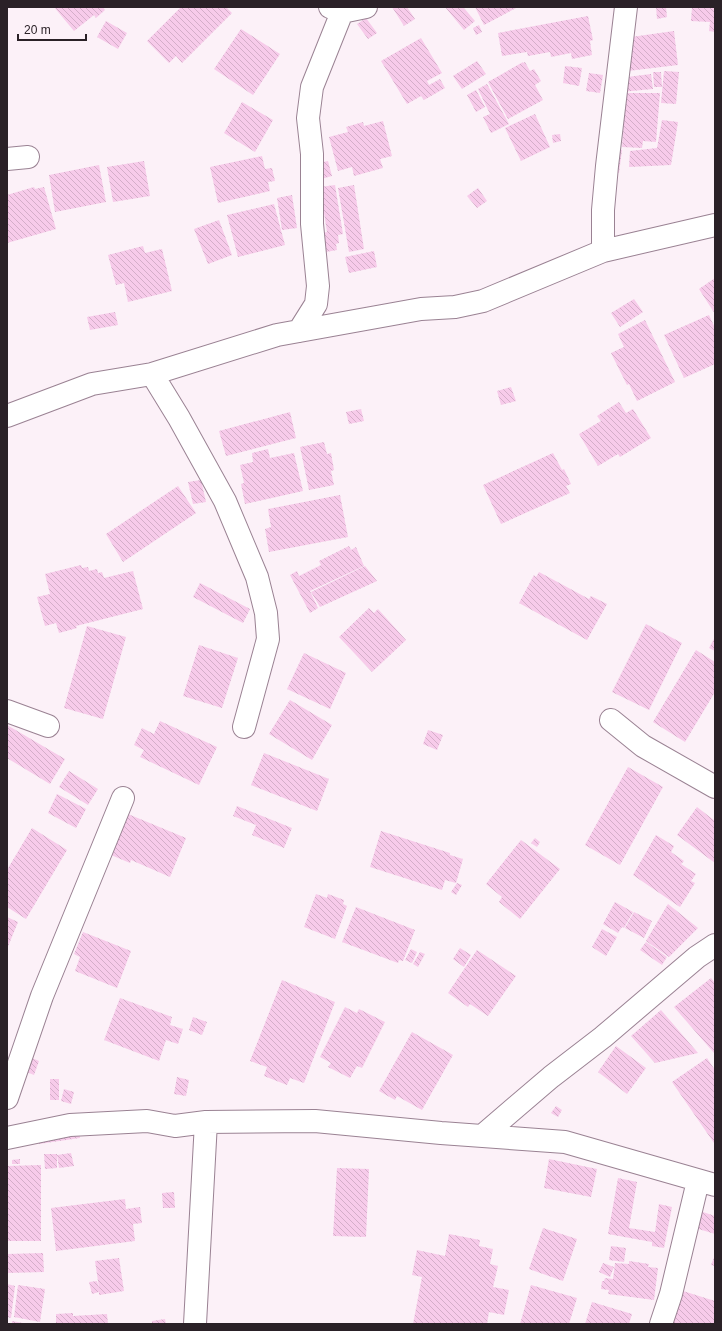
<svg xmlns="http://www.w3.org/2000/svg" width="722" height="1331" font-family="Helvetica,sans-serif">
<style>
.building{fill:url(#building-back-hatch)}
.lines{fill:none;stroke-linecap:round;stroke-linejoin:round}
.minor-casing{stroke:#9a8293;stroke-width:24}
.minor{stroke:#fff;stroke-width:22}
</style>
<defs>
<pattern id="building-back-hatch" width="6" height="6" patternUnits="userSpaceOnUse"><rect width="6" height="6" fill="#f7cbea"/><path d="M-1 5l2 2M0 0l6 6M5-1l2 2" fill="none" stroke="#d4aec9"/></pattern>
</defs>
<rect width="100%" height="100%" fill="#fcf1f8"/>
<path class="building" d="M54 7H103L105 10 96 18 94 15 74 31Z
M181 7H226L232 13 182 63 176 56 169 63 147 41Z
M392 7H407L415 19 404 26Z
M445 7H463L475 21 464 30Z
M475 7H518L484 25Z
M656 7H666L667 17 657 19Z
M692 7H715V32L709 31 710 22 691 21Z
M588 16 593 40 590 41 592 55 572 59 571 53 551 57 550 52 528 56 527 52 502 56 498 33Z
M366 18 377 33 368 39 357 24Z
M106 21 127 33 118 49 97 37Z
M479 25 482 32 476 35 473 28Z
M241 29 280 54 253 95 214 69Z
M674 31 678 65 628 71 624 38Z
M421 38 442 73 427 81 429 85 440 79 445 88 424 100 421 96 407 104 381 61Z
M477 61 486 74 462 89 453 76Z
M523 62V63L525 62 530 71 534 69 541 81 535 85 543 100 508 119 488 82Z
M565 66 582 68 579 86 563 83Z
M664 71 679 72 676 104 661 103Z
M653 72H661L662 87H654Z
M589 73 603 75 600 93 586 91Z
M651 74 653 89 621 92 619 78Z
M487 84 509 124 491 133 483 117 490 114 478 89Z
M476 90 485 107 476 112 467 95Z
M626 93H660L656 142 643 141 642 148 622 147Z
M242 102 273 120 255 152 224 133Z
M535 114 550 147 521 161 505 128Z
M662 120 678 122 671 165 629 167 630 151 657 148Z
M383 121 392 156 380 159 383 168 354 176 352 167 338 171 329 137 348 132 346 127 363 122 364 126Z
M560 134 561 141 553 143 552 135Z
M611 148 622 150 619 173 608 171Z
M262 156 265 169 272 168 275 181 268 182 270 191 218 203 210 167Z
M144 161 150 196 113 202 107 167Z
M328 161 332 176 321 179 318 163Z
M99 165 106 202 55 212 49 175Z
M335 185 343 234 338 235 339 243 336 244 337 250 326 252 323 233 327 232 320 187Z
M354 185 364 249 349 252 338 188Z
M34 187 35 189 44 187 56 229 7 243V195Z
M478 188 487 201 477 208 467 196Z
M292 195 297 228 282 230 277 198Z
M274 204 285 245 238 257 227 215Z
M219 220 232 255 208 264 194 229Z
M143 246 145 253 162 249 172 291 128 302 124 283 116 285 108 255Z
M374 251 377 267 349 273 345 257Z
M715 278V314L699 289Z
M634 299 643 312 620 327 611 313Z
M115 312 118 325 90 330 87 317Z
M709 315 715 328V364L684 378 664 335Z
M645 320 675 382 637 401 629 384 627 385 611 353 624 347 618 334Z
M511 387 516 401 501 405 497 391Z
M619 402 626 413 633 409 651 438 620 457 618 454 598 466 579 434 601 421 597 416Z
M361 409 364 421 349 424 346 412Z
M290 412 296 438 226 456 219 431Z
M324 442 327 454 331 453 334 470 331 471 334 485 309 490 300 447Z
M268 449 270 458 294 453 303 491 245 504 241 484 244 483 240 465 253 462 252 453Z
M553 453 562 470 564 469 571 484 566 486 570 493 501 524 483 485Z
M201 480 206 502 193 504 188 482Z
M178 486 196 513 123 562 106 534Z
M340 495 348 537 269 552 265 529 271 527 268 509Z
M349 546 351 550 356 547 364 566 310 591 318 608 310 613 290 575 297 571 299 576 321 565 319 561Z
M81 565 82 568 88 567 89 571 97 569 98 573 102 572 104 578 133 571 143 609 76 626 77 628 59 633 56 623 45 626 37 597 50 594 45 574Z
M365 566 377 581 320 607 311 592Z
M539 572 589 599 591 596 607 604 587 640 519 603 534 575 536 577Z
M200 583 250 609 243 623 193 597Z
M369 608 374 613 378 609 406 640 372 672 339 637Z
M646 624 682 643 649 710 612 692Z
M87 626 126 637 103 719 64 708Z
M715 637V651L709 648Z
M199 645 238 658 222 708 183 696Z
M696 650 715 662V692L685 742 653 722Z
M304 653 346 673 330 709 287 689Z
M290 700 332 725 312 760 269 734Z
M160 721 217 747 199 785 140 757 144 750 134 745 142 728 154 734Z
M7 725 65 759 50 784 7 758Z
M428 730 443 735 437 750 423 744Z
M264 753 329 779 317 811 251 785Z
M628 767 663 787 620 865 585 845Z
M69 771 98 789 88 805 59 787Z
M57 794 86 809 76 828 48 813Z
M237 806 292 828 284 848 252 835 256 825 233 816Z
M697 807 715 821V863L677 835Z
M128 814 186 838 170 877 131 860 130 863 111 855Z
M32 828 67 850 26 919 7 907V870Z
M381 831 450 853V855L463 859 456 883 445 880 442 890 370 867Z
M656 835 674 846 671 852 684 861 681 864 696 874 691 881 695 883 680 907 633 875Z
M535 838 540 842 537 847 531 843Z
M521 840 560 869 520 919 499 902 502 897 486 884Z
M457 883 462 885 456 895 451 892Z
M316 894 327 898 328 894 344 900 343 904 347 906 335 939 304 927Z
M615 902 633 912 624 928 622 927 618 933 603 924Z
M668 904 698 928 669 957 646 941Z
M356 907 415 930 403 961 399 960 398 963 342 942Z
M634 912 652 921 644 938 625 928Z
M7 917 18 922 7 949Z
M602 929 617 937 606 956 592 947Z
M83 932 131 951 117 988 75 971 80 957 74 954Z
M646 942 667 957 662 965 640 950Z
M460 948 471 955 464 967 453 959Z
M411 949 417 952 412 963 405 960Z
M477 950 516 976 488 1016 470 1004 468 1007 448 993Z
M420 952 425 954 418 967 413 964Z
M711 978 715 983V1052L714 1053 674 1007Z
M282 980 335 1002 304 1083 290 1078 287 1085 264 1076 267 1067 250 1061Z
M120 998 172 1017 170 1025 183 1029 178 1044 166 1040 159 1061 104 1040Z
M345 1007 357 1013 359 1009 385 1022 362 1068 357 1066 350 1078 328 1067 331 1063 320 1057Z
M661 1010 698 1053 655 1063 631 1036Z
M193 1017 207 1022 202 1035 189 1030Z
M412 1032 453 1055 422 1110 397 1096 395 1100 379 1091Z
M616 1046 646 1068 627 1094 598 1072Z
M25 1055 39 1061 34 1075 19 1069Z
M707 1058 715 1070V1142L714 1143 672 1082Z
M177 1077 189 1080 186 1096 174 1094Z
M50 1079H59V1100H50Z
M64 1089 74 1092 71 1104 61 1101Z
M556 1106 562 1110 558 1117 551 1113Z
M79 1128 80 1138 39 1144 38 1134Z
M71 1153 74 1166 59 1168 57 1155Z
M44 1154H57V1168L45 1169Z
M20 1159V1164H12V1160Z
M549 1159 597 1169 591 1197 544 1188Z
M41 1165V1241H7V1166Z
M337 1168 369 1169 366 1237 333 1236Z
M618 1178 637 1182 629 1228 655 1232 659 1204 672 1207 664 1248 652 1246V1242L608 1234Z
M174 1192 175 1208H163L162 1193Z
M125 1199 126 1209 140 1207 142 1223 133 1224 135 1241 56 1251 51 1208Z
M697 1210 715 1216V1234L692 1227Z
M543 1228 577 1239 563 1281 529 1269Z
M449 1234 480 1240 479 1246 493 1249 490 1264 498 1266 493 1287 509 1290 504 1315 489 1312 487 1324H413L422 1277 412 1275 417 1250 445 1256Z
M611 1246 626 1248 624 1262 609 1260Z
M43 1253 44 1272 7 1273V1254Z
M715 1255V1266L711 1265Z
M119 1258 124 1291 99 1295V1292L92 1294 89 1282 97 1281 99 1288 95 1261Z
M629 1261 649 1264 648 1267 658 1268 654 1300 608 1294 609 1290 601 1289 602 1281H604L605 1278 613 1279 615 1263 629 1264Z
M603 1263 614 1267 610 1277 599 1272Z
M7 1284 15 1286 11 1318 7 1317Z
M18 1285 45 1289 40 1322 14 1317Z
M531 1285 577 1298 569 1324H520Z
M683 1291 715 1301V1324H673Z
M592 1302 632 1314 629 1324H585Z
M73 1313V1316L107 1314 108 1324H56V1314Z
M165 1319 166 1324H152V1321Z
M12 1321 23 1323V1324H12Z"/>
<g class="lines">
<g class="minor-casing">
<path id="minor" d="M330 7 342 12 366 7
M7 159 28 157
M603 251 715 225
M299 331 316 304 318 286 312 224V154L308 118 312 87 342 12
M152 374 179 418 225 501 257 577 266 613 268 639 244 727
M7 416 92 384 152 374 277 335 421 309 455 307 483 301 603 251V210L607 166 626 7
M7 711 48 726
M611 720 643 746 715 787
M7 1098 42 996 123 798
M482 1136 551 1077 603 1037 697 957 715 945
M7 1138 70 1125 147 1121 175 1126 206 1122 315 1121 441 1133 565 1142 715 1185
M195 1324 206 1122
M661 1324 671 1294 698 1181"/>
</g>
<use href="#minor" class="minor"/>
</g>
<rect width="722" height="1331" fill="none" stroke="#2a2127" stroke-width="16"/>
<path d="M18 34v6h68v-6" fill="none" stroke="#2a2127" stroke-width="2"/>
<text x="24" y="34" font-size="12" fill="#2a2127" stroke="#fcf1f8" stroke-width="3" paint-order="stroke">20 m</text>
</svg>
